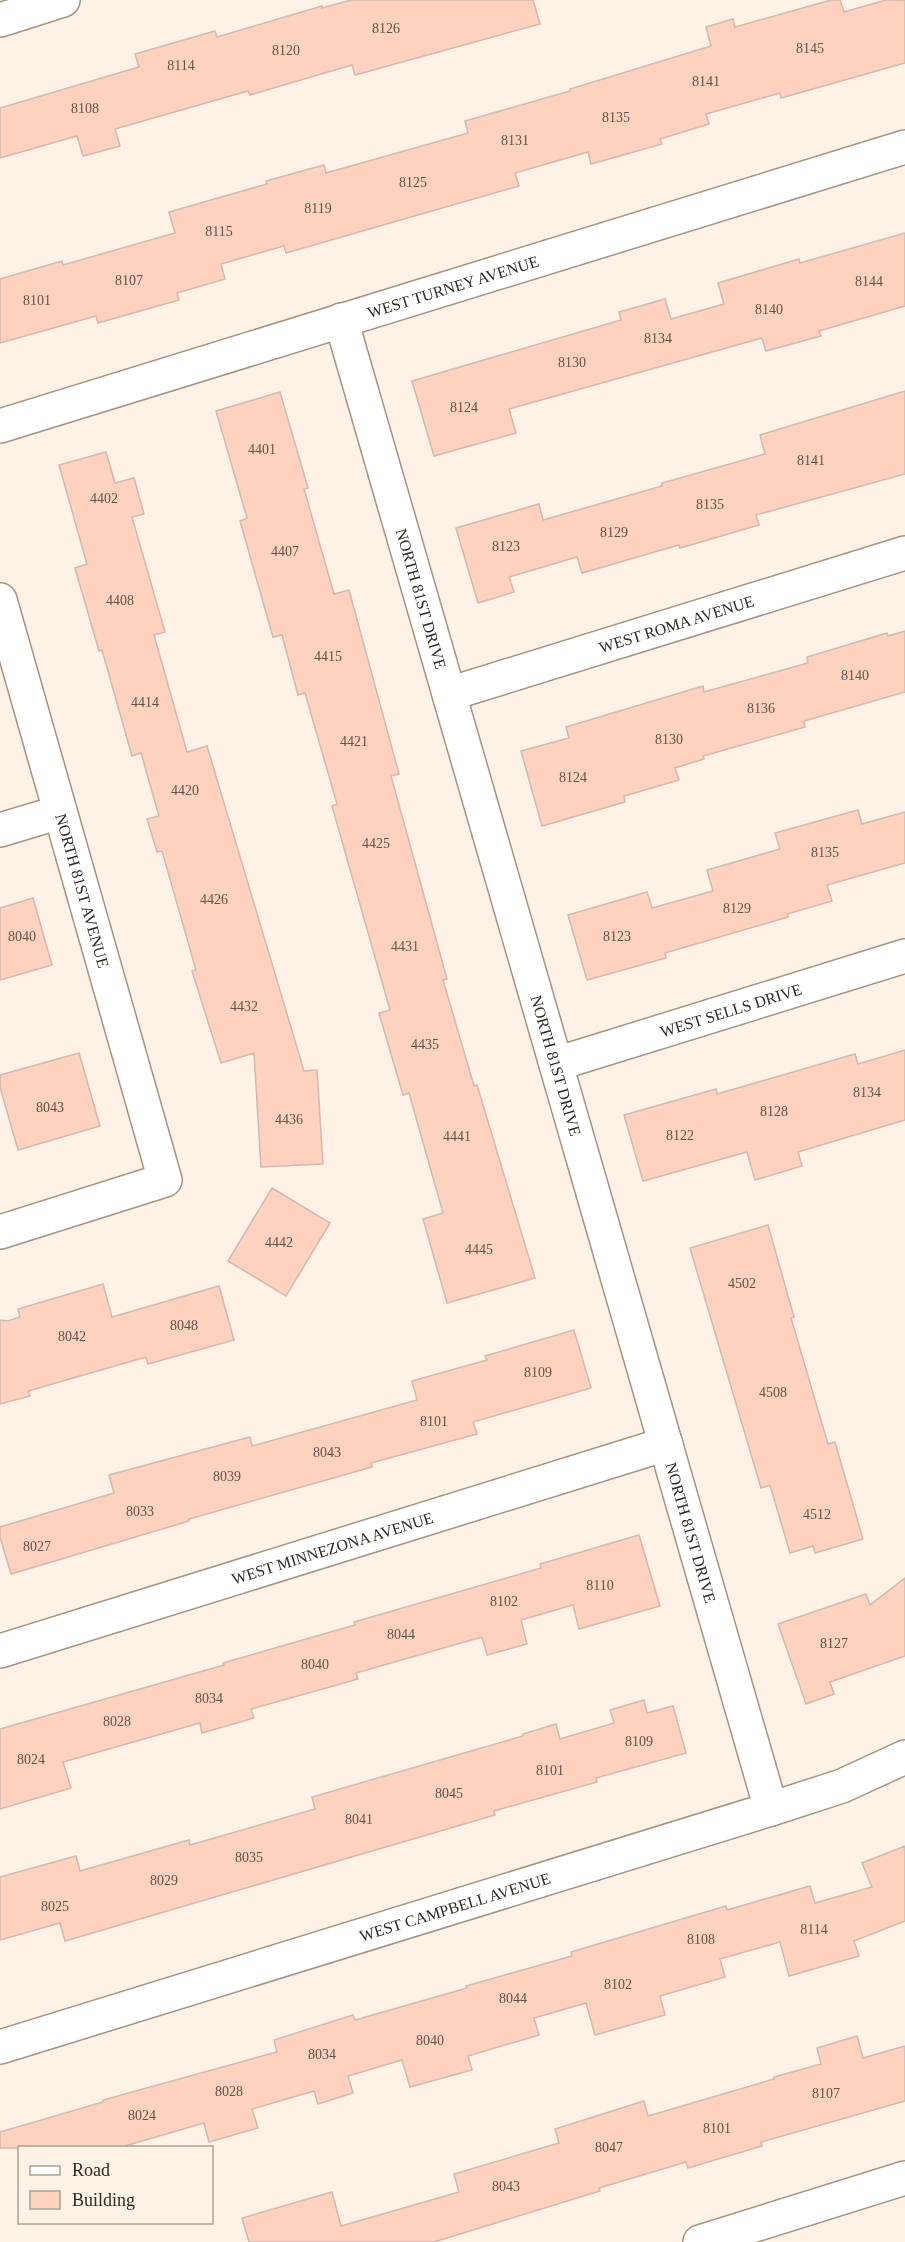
<svg xmlns="http://www.w3.org/2000/svg" width="905" height="2242" font-family="'Times New Roman',serif">
<style>
.building{fill:#fed2be;stroke:#d3b9ad;stroke-width:1.5}
.lines{fill:none;stroke-linecap:round;stroke-linejoin:round}
.street-casing{stroke:#a4947f;stroke-width:36}
.street{stroke:#fff;stroke-width:33}
.labels{text-anchor:middle;stroke-width:6;stroke-linejoin:round;paint-order:stroke}
.number-label{font-size:14px;fill:#635348}
.street-label{font-size:16px;fill:#2f2920;stroke:#fdf2e5}
</style>
<rect width="100%" height="100%" fill="#fdf2e5"/>
<path class="building" d="M351 0H533L540 24 355 75 352 65 250 95 248 91 115 129 120 146 83 156 77 136 0 158V108L139 67 135 54 215 31 217 37 322 6V8Z
M831 0H840L844 12 886 0H905V63L781 98 780 93 706 114 709 124 660 139 662 144 591 164 588 152 515 173 519 186 286 253 284 246 221 264 225 279 177 293 179 300 98 323 96 316 0 343V279L62 261 63 265 175 233 169 212 267 184 266 181 324 165 326 173 468 133 465 121 570 91V89L711 46 706 27 733 19 735 27Z
M905 233V306L819 331 821 336 766 351 762 338 509 409 516 433 434 456 412 381 621 320 619 312 665 299 671 319 724 304 718 283 799 259 800 263Z
M905 391V474L756 515 759 525 680 548 679 545 582 573 577 557 509 577 514 592 478 603 456 528 539 504 543 520 662 486V483L765 454 760 435Z
M280 392 308 488 304 489 334 594 349 590 399 774 391 776 447 979 443 980 474 1086 477 1085 535 1278 447 1303 423 1219 443 1213 409 1093 403 1095 379 1013 390 1010 332 806 337 804 305 693 298 695 282 635 273 637 240 521 247 518 216 411Z
M106 452 115 483 134 478 144 514 132 517 165 632 154 635 187 752 207 746 304 1071 317 1070 323 1164 261 1167 254 1053 221 1063 192 971 196 970 162 851 157 852 147 819 159 816 141 753 132 756 102 650 99 651 75 568 87 564 59 465Z
M905 631V692L804 721 805 727 703 756 704 759 675 768 679 780 624 796 625 802 542 826 521 751 569 738 566 727 703 686 704 692 808 663 807 657 887 633 888 636Z
M858 810 862 824 905 812V863L827 885 832 901 787 914 788 917 665 953 666 958 587 980 568 915 647 892 652 908 713 891 707 870 780 849 775 833Z
M33 898 52 965 0 980V908Z
M905 1050V1120L798 1152 802 1166 755 1180 747 1152 643 1181 624 1115 716 1089 717 1094 855 1054 858 1064Z
M79 1053 100 1126 18 1150 0 1087V1075Z
M272 1188 330 1223 286 1296 228 1261Z
M768 1225 794 1317 791 1318 828 1444 835 1442 863 1539 815 1553 813 1546 790 1553 770 1485 761 1488 690 1248Z
M103 1284 112 1317 219 1286 234 1340 148 1364 146 1357 28 1391 30 1396 0 1404V1320L8 1321 20 1317 18 1309Z
M574 1330 591 1388 473 1422 477 1434 371 1463 372 1467 189 1519V1521L11 1574 0 1537V1527L114 1493 109 1475 250 1437 252 1446 417 1400 412 1381 487 1360 485 1356Z
M639 1535 660 1606 579 1629 573 1605 521 1620 527 1644 487 1655 482 1637 356 1673 358 1679 251 1709 254 1718 202 1733 200 1723 63 1762 71 1788 0 1809V1729L224 1665 223 1663 355 1625 354 1622 541 1568 540 1564Z
M905 1578V1656L830 1682 834 1694 806 1704 778 1624 866 1594 870 1605Z
M644 1700 647 1713 673 1706 686 1753 596 1778 597 1782 494 1811 495 1815 65 1941 60 1923 0 1940V1877L76 1856 80 1871 189 1840 190 1845 315 1809 312 1797 523 1736V1734L556 1724 560 1739 614 1723 610 1710Z
M905 1846V1921L854 1941 859 1956 789 1976 780 1942 720 1959 725 1977 660 1996 665 2015 595 2035 586 2003 534 2018 539 2035 468 2056 472 2070 410 2087 402 2060 348 2076 353 2093 318 2104 314 2091 252 2109 258 2128 209 2142 204 2123 118 2148H0V2132L103 2102V2100L277 2052 274 2040 353 2015 355 2020 467 1988 466 1986 572 1956 571 1952 726 1906 727 1910 810 1886 815 1903 872 1887 862 1863Z
M857 2036 863 2058 905 2046V2101L761 2142 762 2146 688 2168 686 2162 599 2188 600 2191 434 2242H249L242 2218 332 2192 341 2226 459 2192 454 2174 559 2143 555 2129 644 2101 648 2116 774 2079V2077L821 2064 817 2048Z"/>
<g class="lines">
<g class="street-casing">
<g id="street">
<path d="M0 20 63 0"/>
<path id="s1" d="M341 320 771 1809"/>
<path id="s2" d="M0 426 905 147"/>
<path id="s3" d="M0 600 165 1180 0 1232"/>
<path id="s4" d="M449 694 905 553"/>
<path d="M0 830 60 812"/>
<path id="s5" d="M556 1064 905 956"/>
<path id="s6" d="M0 1651 666 1444"/>
<path id="s7" d="M0 2047 771 1809 842 1786 905 1757"/>
<path d="M700 2242 905 2178"/>
</g>
</g>
<use href="#street" class="street"/>
</g>
<g class="labels">
<g class="number-label">
<text x="386" y="33">8126</text>
<text x="810" y="53">8145</text>
<text x="286" y="55">8120</text>
<text x="181" y="70">8114</text>
<text x="706" y="86">8141</text>
<text x="85" y="113">8108</text>
<text x="616" y="122">8135</text>
<text x="515" y="145">8131</text>
<text x="413" y="187">8125</text>
<text x="318" y="213">8119</text>
<text x="219" y="236">8115</text>
<text x="129" y="285">8107</text>
<text x="869" y="286">8144</text>
<text x="37" y="305">8101</text>
<text x="769" y="314">8140</text>
<text x="658" y="343">8134</text>
<text x="572" y="367">8130</text>
<text x="464" y="412">8124</text>
<text x="262" y="454">4401</text>
<text x="811" y="465">8141</text>
<text x="104" y="503">4402</text>
<text x="710" y="509">8135</text>
<text x="614" y="537">8129</text>
<text x="506" y="551">8123</text>
<text x="285" y="556">4407</text>
<text x="120" y="605">4408</text>
<text x="328" y="661">4415</text>
<text x="855" y="680">8140</text>
<text x="145" y="707">4414</text>
<text x="761" y="713">8136</text>
<text x="669" y="744">8130</text>
<text x="354" y="746">4421</text>
<text x="573" y="782">8124</text>
<text x="185" y="795">4420</text>
<text x="376" y="848">4425</text>
<text x="825" y="857">8135</text>
<text x="214" y="904">4426</text>
<text x="737" y="913">8129</text>
<text x="22" y="941">8040</text>
<text x="617" y="941">8123</text>
<text x="405" y="951">4431</text>
<text x="244" y="1011">4432</text>
<text x="425" y="1049">4435</text>
<text x="867" y="1097">8134</text>
<text x="50" y="1112">8043</text>
<text x="774" y="1116">8128</text>
<text x="289" y="1124">4436</text>
<text x="680" y="1140">8122</text>
<text x="457" y="1141">4441</text>
<text x="279" y="1247">4442</text>
<text x="479" y="1254">4445</text>
<text x="742" y="1288">4502</text>
<text x="184" y="1330">8048</text>
<text x="72" y="1341">8042</text>
<text x="538" y="1377">8109</text>
<text x="773" y="1397">4508</text>
<text x="434" y="1426">8101</text>
<text x="327" y="1457">8043</text>
<text x="227" y="1481">8039</text>
<text x="140" y="1516">8033</text>
<text x="817" y="1519">4512</text>
<text x="37" y="1551">8027</text>
<text x="600" y="1590">8110</text>
<text x="504" y="1606">8102</text>
<text x="401" y="1639">8044</text>
<text x="834" y="1648">8127</text>
<text x="315" y="1669">8040</text>
<text x="209" y="1703">8034</text>
<text x="117" y="1726">8028</text>
<text x="639" y="1746">8109</text>
<text x="31" y="1764">8024</text>
<text x="550" y="1775">8101</text>
<text x="449" y="1798">8045</text>
<text x="359" y="1824">8041</text>
<text x="249" y="1862">8035</text>
<text x="164" y="1885">8029</text>
<text x="55" y="1911">8025</text>
<text x="814" y="1934">8114</text>
<text x="701" y="1944">8108</text>
<text x="618" y="1989">8102</text>
<text x="513" y="2003">8044</text>
<text x="430" y="2045">8040</text>
<text x="322" y="2059">8034</text>
<text x="229" y="2096">8028</text>
<text x="826" y="2098">8107</text>
<text x="142" y="2120">8024</text>
<text x="717" y="2133">8101</text>
<text x="609" y="2152">8047</text>
<text x="506" y="2191">8043</text>
</g>
<g class="street-label">
<text dy="6" stroke="none"><textPath href="#s2" startOffset="474">WEST TURNEY AVENUE</textPath></text>
<text dy="6" stroke="none"><textPath href="#s1" startOffset="290">NORTH 81ST DRIVE</textPath></text>
<text dy="6" stroke="none"><textPath href="#s4" startOffset="238">WEST ROMA AVENUE</textPath></text>
<text dy="6" stroke="none"><textPath href="#s3" startOffset="302">NORTH 81ST AVENUE</textPath></text>
<text dy="6" stroke="none"><textPath href="#s5" startOffset="183">WEST SELLS DRIVE</textPath></text>
<text dy="6" stroke="none"><textPath href="#s1" startOffset="776">NORTH 81ST DRIVE</textPath></text>
<text dy="6" stroke="none"><textPath href="#s1" startOffset="1262">NORTH 81ST DRIVE</textPath></text>
<text dy="6" stroke="none"><textPath href="#s6" startOffset="348">WEST MINNEZONA AVENUE</textPath></text>
<text dy="6" stroke="none"><textPath href="#s7" startOffset="476">WEST CAMPBELL AVENUE</textPath></text>
</g>
</g>
<rect x="18" y="2146" width="195" height="78" fill="#fdf2e5" stroke="#aba296" stroke-width="1.5"/>
<rect x="30" y="2166" width="30" height="9" fill="#ffffff" stroke="#aba296" stroke-width="1.5"/>
<text x="72" y="2176" font-size="18" fill="#2f2920">Road</text>
<rect x="30" y="2191" width="30" height="18" fill="#fed2be" stroke="#aba296" stroke-width="1.5"/>
<text x="72" y="2206" font-size="18" fill="#2f2920">Building</text>
</svg>
